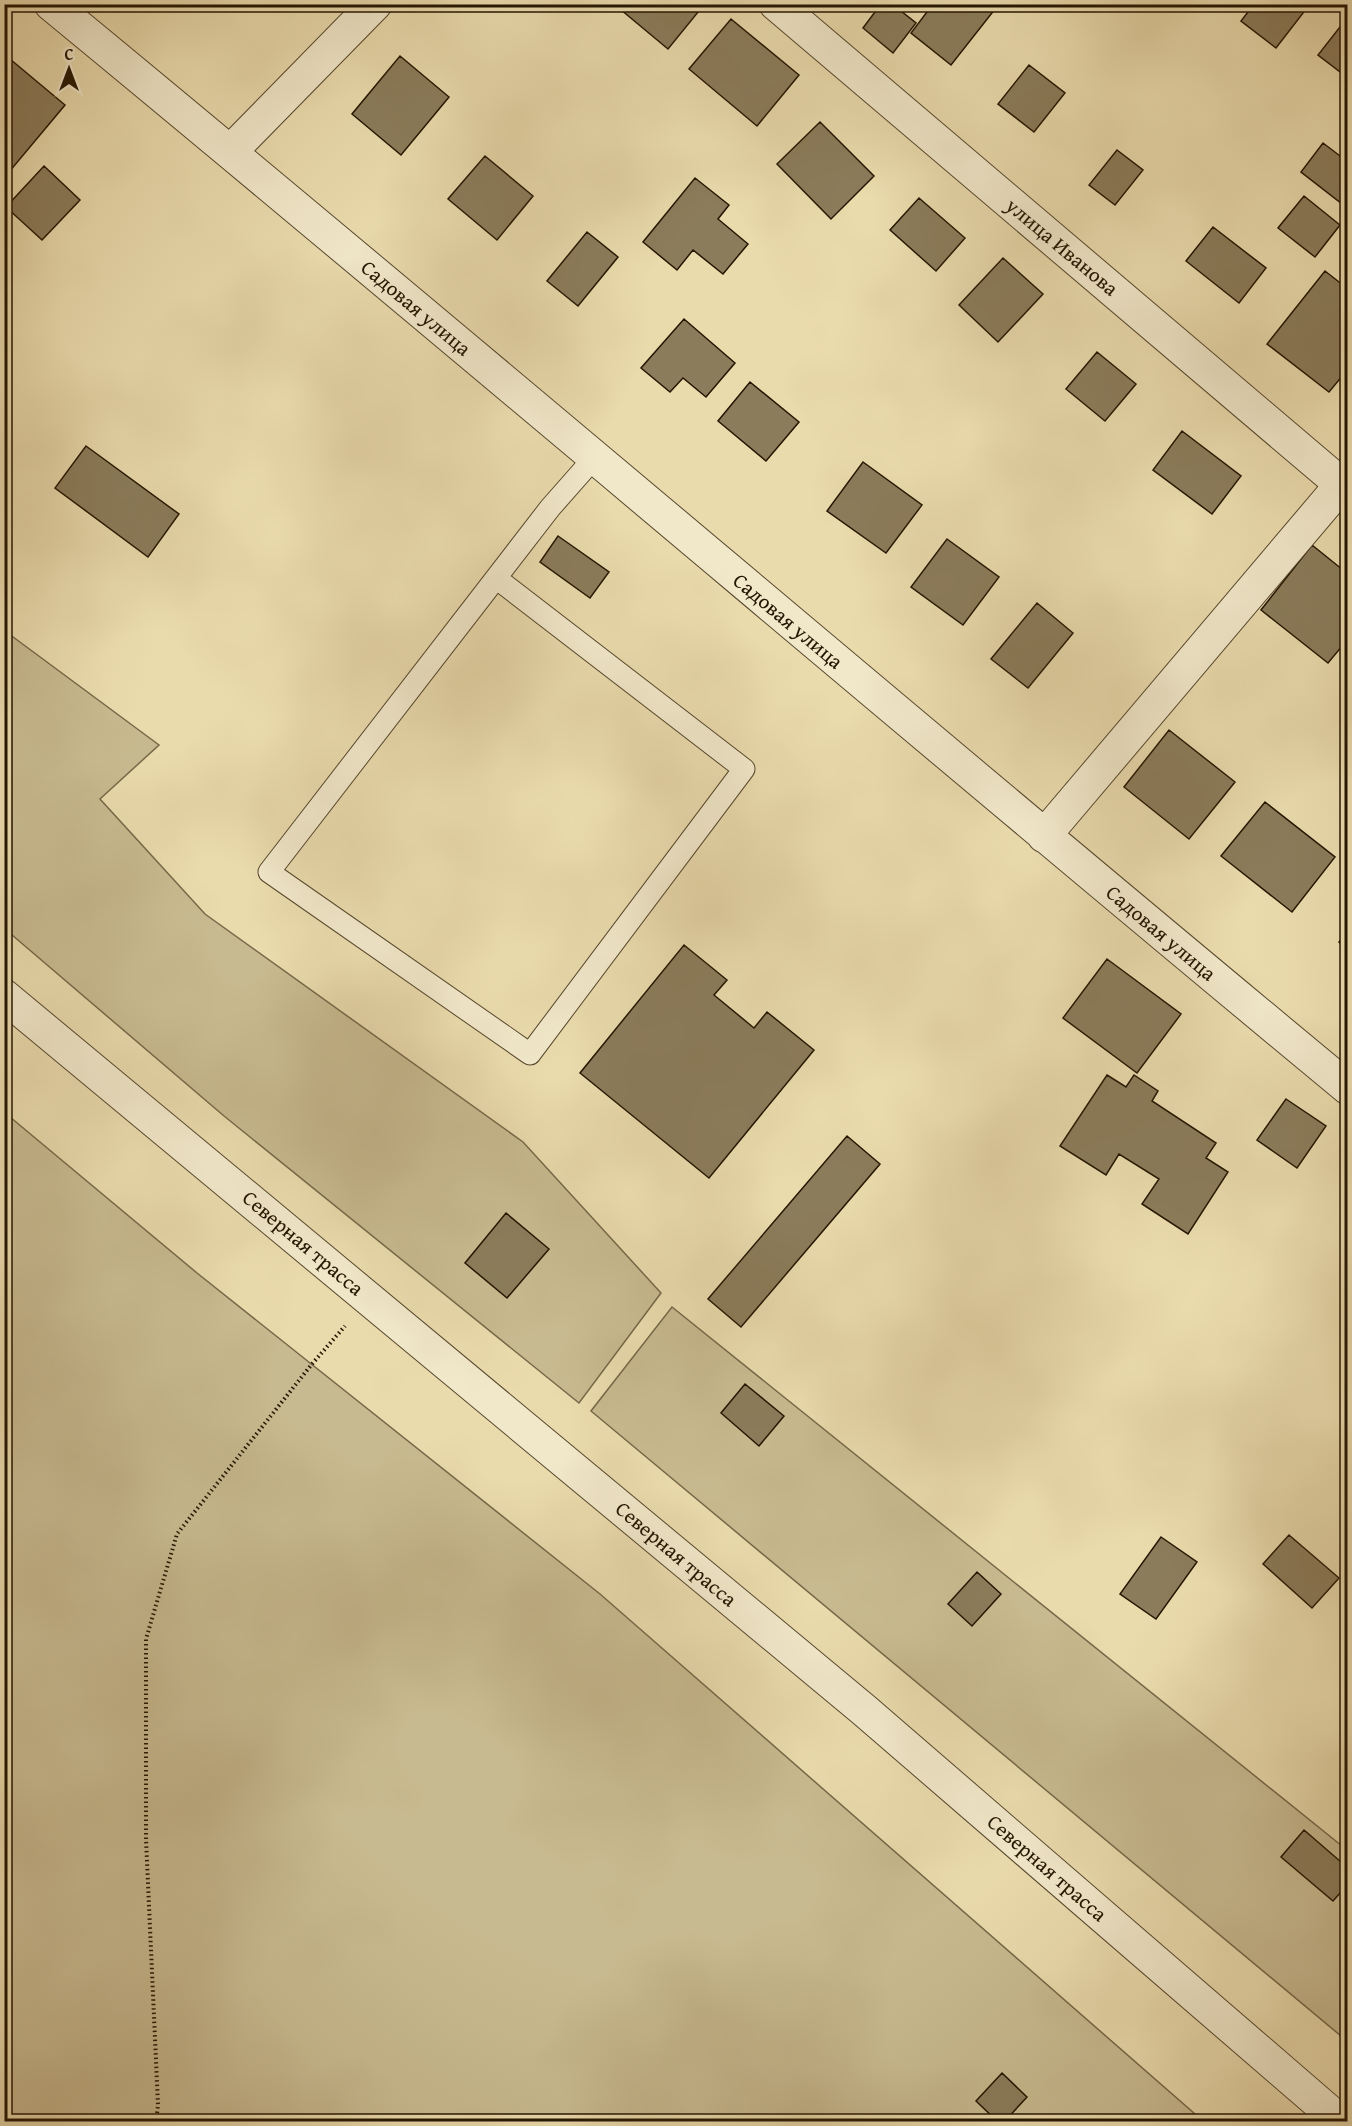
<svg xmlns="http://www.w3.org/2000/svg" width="1352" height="2126" font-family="'Gentium Book Plus',serif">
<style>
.green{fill:#c8ba90;stroke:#766849;stroke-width:1.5}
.building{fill:#8b7c5b;stroke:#241602;stroke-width:1.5}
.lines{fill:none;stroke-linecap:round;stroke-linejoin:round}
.service-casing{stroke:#56472d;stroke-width:23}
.minor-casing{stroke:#56472d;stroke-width:35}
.path{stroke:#241602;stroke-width:4;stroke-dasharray:1.5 3;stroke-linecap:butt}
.service{stroke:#f1e8ca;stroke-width:21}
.minor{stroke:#f1e8ca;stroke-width:33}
.labels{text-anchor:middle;stroke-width:4.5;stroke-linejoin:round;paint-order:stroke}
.street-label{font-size:21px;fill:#241602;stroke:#f1e8ca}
</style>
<rect width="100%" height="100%" fill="#eadbad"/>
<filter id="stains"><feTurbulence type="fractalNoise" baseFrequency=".00333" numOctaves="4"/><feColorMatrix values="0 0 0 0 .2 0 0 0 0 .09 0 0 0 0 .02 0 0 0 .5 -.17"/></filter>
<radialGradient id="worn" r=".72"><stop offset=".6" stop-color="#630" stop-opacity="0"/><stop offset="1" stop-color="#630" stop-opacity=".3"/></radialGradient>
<path class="green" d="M5 631 159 745 100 799 205 914 523 1142 661 1293 579 1403 224 1116 5 929Z
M4 1112 197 1273 600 1594 1203 2121H5Z
M672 1307 1347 1850V2041L591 1411Z"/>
<path class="building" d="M614 4H702L703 6 668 49Z
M881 4H892L916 23 893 53 863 28Z
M933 4H999L951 65 911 33Z
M1254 4H1310L1276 48 1241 21Z
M1347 18H1348V78L1318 55Z
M731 19 799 75 757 126 689 69Z
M4 54 65 105 4 178Z
M400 56 449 97 401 155 352 114Z
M1029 65 1065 93 1034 132 998 104Z
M820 122 874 176 831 219 777 164Z
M1323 143 1348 162 1346 207 1301 172Z
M1117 150 1143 170 1115 205 1089 185Z
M485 156 533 196 497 240 448 199Z
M44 166 80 200 42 240 6 207Z
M695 178 729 205 718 219 748 244 723 274 693 250 677 270 643 242Z
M1304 196 1340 225 1315 257 1278 228Z
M919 198 965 238 936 271 890 230Z
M1213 227 1266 268 1239 303 1186 261Z
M587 232 618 257 578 306 547 281Z
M1003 258 1043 294 998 342 959 305Z
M1325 271 1348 289V369L1329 392 1267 344Z
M684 319 735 363 706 397 683 378 670 392 641 368Z
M1097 352 1136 384 1105 421 1066 389Z
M750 382 799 422 766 461 718 421Z
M1182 431 1241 476 1212 514 1153 470Z
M86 446 179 514 148 557 55 488Z
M863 462 922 505 886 553 827 511Z
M558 536 609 572 590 598 540 562Z
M947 539 999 577 963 625 911 587Z
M1312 545 1348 574V639L1328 663 1261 610Z
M1037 603 1073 633 1028 688 991 659Z
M1169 730 1235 782 1189 839 1124 787Z
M1265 802 1335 857 1292 912 1221 856Z
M1348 931V948L1339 942Z
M684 945 727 980 714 995 754 1028 767 1012 814 1050 709 1178 580 1073Z
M1107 959 1181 1014 1137 1073 1063 1018Z
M1107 1075 1126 1087 1134 1075 1158 1091 1152 1101 1216 1143 1206 1158 1228 1172 1188 1234 1142 1204 1159 1179 1119 1154 1106 1175 1060 1146Z
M1286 1099 1326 1126 1297 1168 1257 1140Z
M847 1136 880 1164 741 1327 708 1299Z
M506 1213 549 1249 507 1298 465 1263Z
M745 1384 784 1416 759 1446 721 1413Z
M1289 1535 1339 1578 1312 1608 1263 1564Z
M1161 1537 1197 1562 1156 1619 1120 1594Z
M977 1572 1001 1594 972 1626 948 1604Z
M1304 1830 1348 1868V1884L1333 1901 1281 1857Z
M1002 2073 1027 2097 1004 2122H998L976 2101Z"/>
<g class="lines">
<g class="service-casing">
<path id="service" d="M496 578 744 769 530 1054 269 872 550 508 594 458"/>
</g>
<g class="minor-casing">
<path id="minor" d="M51 4C486 362 914 729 1348 1088
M776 4 1348 490
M230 152 375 4
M1044 836 1348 477
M4 996 864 1710 1341 2122"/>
</g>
<path class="path" d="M156 2122 158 2105 146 1839V1639L177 1534 312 1364 345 1326"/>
<use href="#service" class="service"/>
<use href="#minor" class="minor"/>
</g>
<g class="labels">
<g class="street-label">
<text transform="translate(1062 247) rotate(40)" y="7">улица Иванова</text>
<text transform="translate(416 308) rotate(40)" y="7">Садовая улица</text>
<text transform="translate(788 621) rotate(40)" y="7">Садовая улица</text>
<text transform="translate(1161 933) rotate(40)" y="7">Садовая улица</text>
<text transform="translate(303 1243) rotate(40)" y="7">Северная трасса</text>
<text transform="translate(676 1554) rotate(40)" y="7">Северная трасса</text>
<text transform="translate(1047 1868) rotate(41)" y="7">Северная трасса</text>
</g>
</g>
<rect width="1352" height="2126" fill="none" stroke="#eadbad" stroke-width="24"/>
<rect x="6" y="6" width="1340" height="2114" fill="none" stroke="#241602" stroke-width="3"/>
<rect x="12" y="12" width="1328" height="2102" fill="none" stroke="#241602" stroke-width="1.5"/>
<g transform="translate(69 69)" stroke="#f1e8ca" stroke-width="4.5" paint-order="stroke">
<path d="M0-4.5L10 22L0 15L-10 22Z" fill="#241602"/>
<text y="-9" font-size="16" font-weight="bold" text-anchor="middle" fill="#241602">С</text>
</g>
<rect width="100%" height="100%" filter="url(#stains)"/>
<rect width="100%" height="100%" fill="url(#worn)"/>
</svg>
